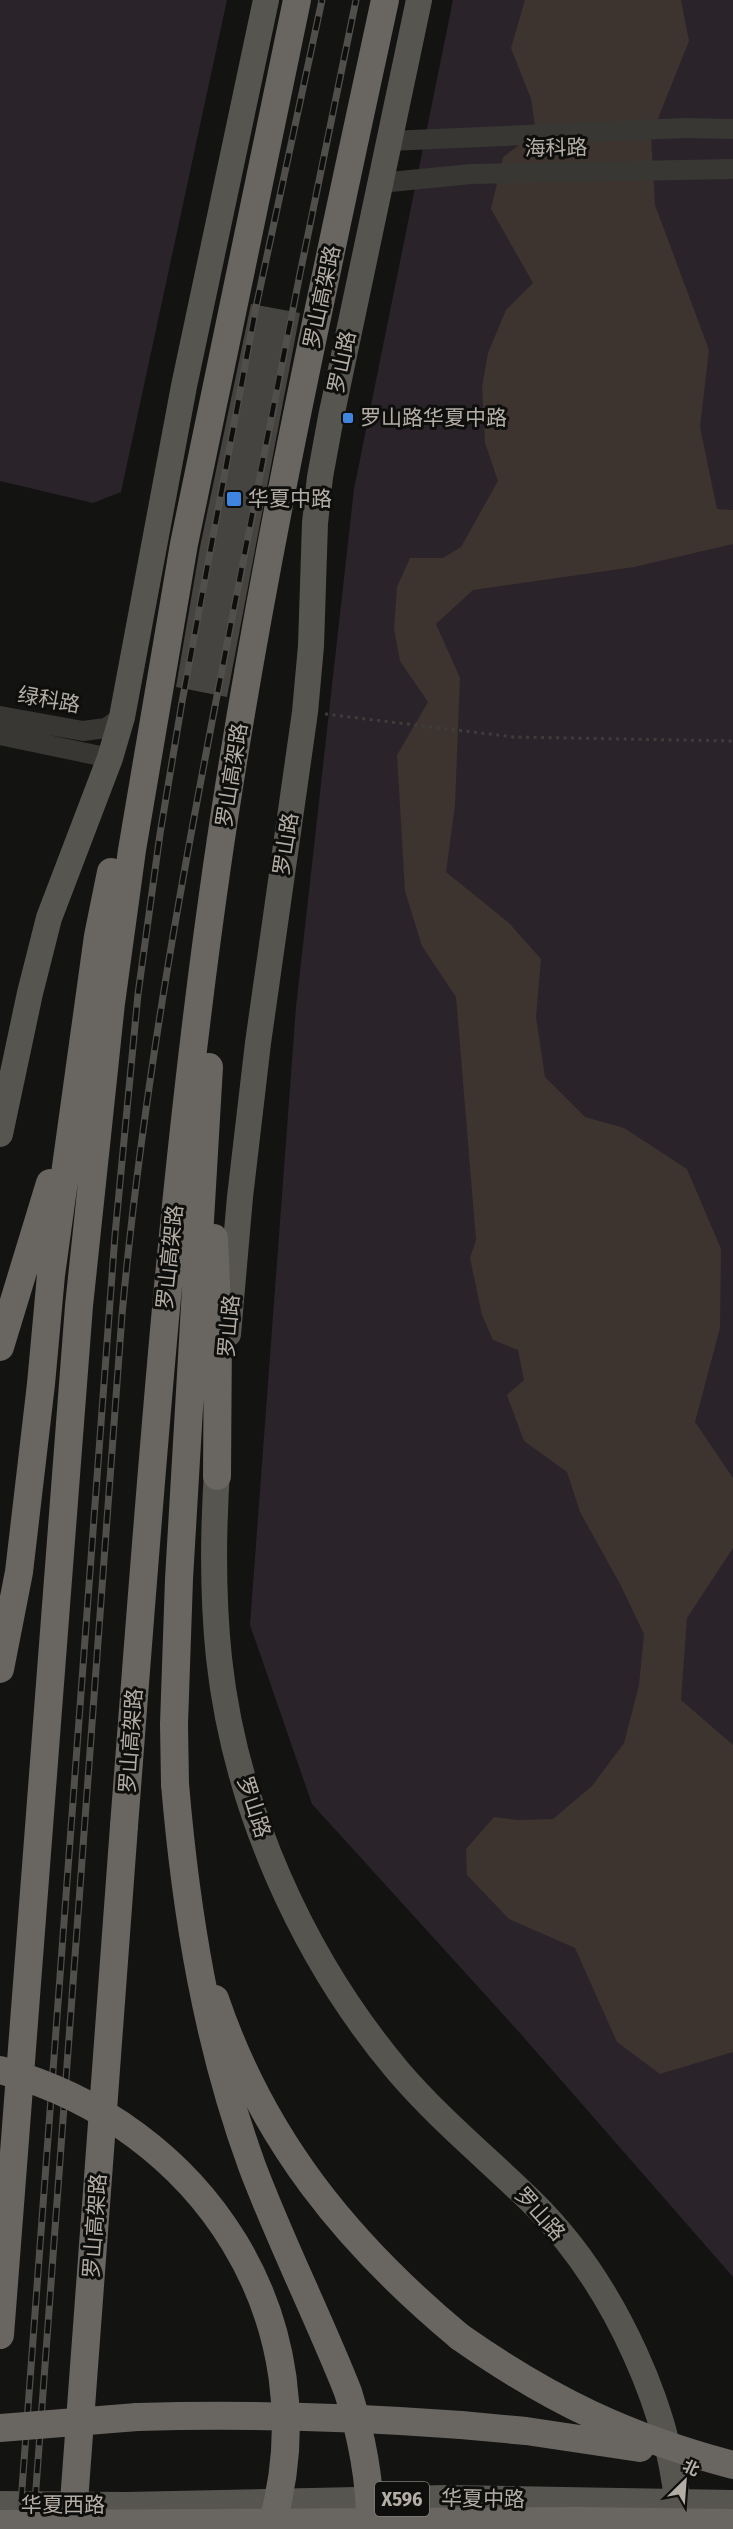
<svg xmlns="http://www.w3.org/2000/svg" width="733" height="2529" font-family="'Fira Sans Condensed','Noto Sans SC',sans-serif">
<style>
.green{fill:#2a232a}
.water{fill:#3d342f}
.building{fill:#464441}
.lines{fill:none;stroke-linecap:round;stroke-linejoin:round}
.path{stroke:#3f3d3a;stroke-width:3;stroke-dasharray:3 4.5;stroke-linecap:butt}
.minor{stroke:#383734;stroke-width:20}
.major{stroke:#575550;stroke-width:26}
.highway{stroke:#696560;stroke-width:28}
.rail-casing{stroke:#514f4b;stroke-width:7}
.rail{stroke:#0e0e0d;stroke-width:4.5;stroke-dasharray:14;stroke-linecap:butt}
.highway-bridge{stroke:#696560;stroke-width:28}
.poi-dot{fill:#3f84df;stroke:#0e0e0d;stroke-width:2}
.labels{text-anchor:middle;stroke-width:6;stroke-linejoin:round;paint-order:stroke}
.shield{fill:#0e0e0d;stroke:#827d77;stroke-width:1.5}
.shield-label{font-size:20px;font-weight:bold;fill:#b3ada5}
.street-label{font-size:21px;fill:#b3ada5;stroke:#0e0e0d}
.poi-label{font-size:21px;fill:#b3ada5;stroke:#0e0e0d;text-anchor:start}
</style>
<rect width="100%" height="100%" fill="#131312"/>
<path class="green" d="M0 0H227L121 492 93 503 0 481Z
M453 0H733V2277L519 2032 312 1804 250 1625 296 1007 354 489Z"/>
<path class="water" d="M525 0H681L689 41 651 136 655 205 709 350 700 427 717 509 733 510V544L634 567 473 590 436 624 460 678 455 805 446 872 509 923 541 959 536 1017 545 1077 585 1117 624 1128 687 1169 721 1249 720 1328 695 1422 733 1478V1548L687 1618 681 1700 733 1745V2052L660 2074 617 2042 575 1948 509 1919 467 1875 466 1849 494 1817 517 1820 553 1819 592 1786 624 1743 639 1685 644 1634 620 1584 580 1512 567 1472 524 1441 507 1395 524 1380 518 1350 493 1340 482 1315 470 1258 476 1240 456 997 422 946 405 891 397 755 428 702 400 661 394 629 397 587 410 558H443L461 547 498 481 485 443 482 387 488 353 506 310 533 283 491 209 503 157 536 133 531 99 511 48Z"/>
<path class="building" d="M251 304 300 313 227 697 176 687 200 547Z"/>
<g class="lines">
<path class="path" d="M325 714 514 737 733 741"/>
<path class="minor" d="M389 141 684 128 733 129
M380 183 471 174 733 169
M0 716 83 731 106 728 122 717
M0 735 110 758"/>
<path class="major" d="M0 1134 30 993 49 918 110 758 122 717 184 386 266 0
M228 1334 240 1197 258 1043 305 712 311 646 315 523 320 477 331 417 419 0
M218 1457C213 1524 212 1591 219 1658 235 1806 302 1957 398 2071 439 2119 488 2159 533 2203 613 2282 676 2416 679 2529
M0 2504 126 2505 447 2498 733 2503"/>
<path class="highway" d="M214 1238 218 1331 217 1476
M0 1347 50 1183
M0 1669 19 1572 41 1384 51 1275 98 936 111 872
M175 1784 174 1724 179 1579 209 1067
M124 1826C149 1505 171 1185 217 866 259 575 323 287 385 0
M215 1999C263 2140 347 2243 460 2337
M0 2335 79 1306 111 1003 132 850 184 544 297 0
M137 2417C246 2414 353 2417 461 2425"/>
<g class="rail-casing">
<path id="rail" d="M19 2529 115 1235 138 994 160 834 182 702 256 307 322 0
M33 2529 122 1315C143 1085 184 865 228 639 269 425 312 213 356 0"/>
</g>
<use href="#rail" class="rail"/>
<path class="highway-bridge" d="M175 1784C186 1914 207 2043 252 2166 281 2243 318 2316 348 2392 362 2437 371 2481 370 2529
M0 2070C203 2125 331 2321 271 2529
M460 2337C550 2400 627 2437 733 2465
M461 2425 526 2431 640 2448
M0 2428 137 2417
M0 2524 579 2521 733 2523
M72 2529 124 1826"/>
</g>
<g class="poi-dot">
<rect x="342" y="412" width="12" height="12" rx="3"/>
<rect x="226" y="491" width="16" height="16" rx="3"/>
</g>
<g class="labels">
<rect class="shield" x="375" y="2482" width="54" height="34" rx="4.5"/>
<g class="shield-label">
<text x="402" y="2506">X596</text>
</g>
<g class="street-label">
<text transform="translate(556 148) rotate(-1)" y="7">海科路</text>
<text transform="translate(322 297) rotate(-78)" y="7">罗山高架路</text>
<text transform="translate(342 362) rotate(-78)" y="7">罗山路</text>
<text transform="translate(49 700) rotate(10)" y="7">绿科路</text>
<text transform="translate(232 775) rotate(-81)" y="7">罗山高架路</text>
<text transform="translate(286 844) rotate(-81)" y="7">罗山路</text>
<text transform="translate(170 1257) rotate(-84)" y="7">罗山高架路</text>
<text transform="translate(229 1326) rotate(-85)" y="7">罗山路</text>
<text transform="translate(131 1741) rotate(-86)" y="7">罗山高架路</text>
<text transform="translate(254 1807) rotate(72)" y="7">罗山路</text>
<text transform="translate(540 2214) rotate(48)" y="7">罗山路</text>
<text transform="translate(95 2226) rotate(-86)" y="7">罗山高架路</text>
<text transform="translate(483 2499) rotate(1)" y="7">华夏中路</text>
<text x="63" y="2512">华夏西路</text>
</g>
<g class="poi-label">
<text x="360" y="425">罗山路华夏中路</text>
<text x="248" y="506">华夏中路</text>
</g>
</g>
<g transform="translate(685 2481) rotate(25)" stroke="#0e0e0d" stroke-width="4.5" paint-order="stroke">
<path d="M0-4.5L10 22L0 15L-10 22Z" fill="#b3ada5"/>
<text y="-9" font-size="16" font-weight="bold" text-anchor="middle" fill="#b3ada5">北</text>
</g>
</svg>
